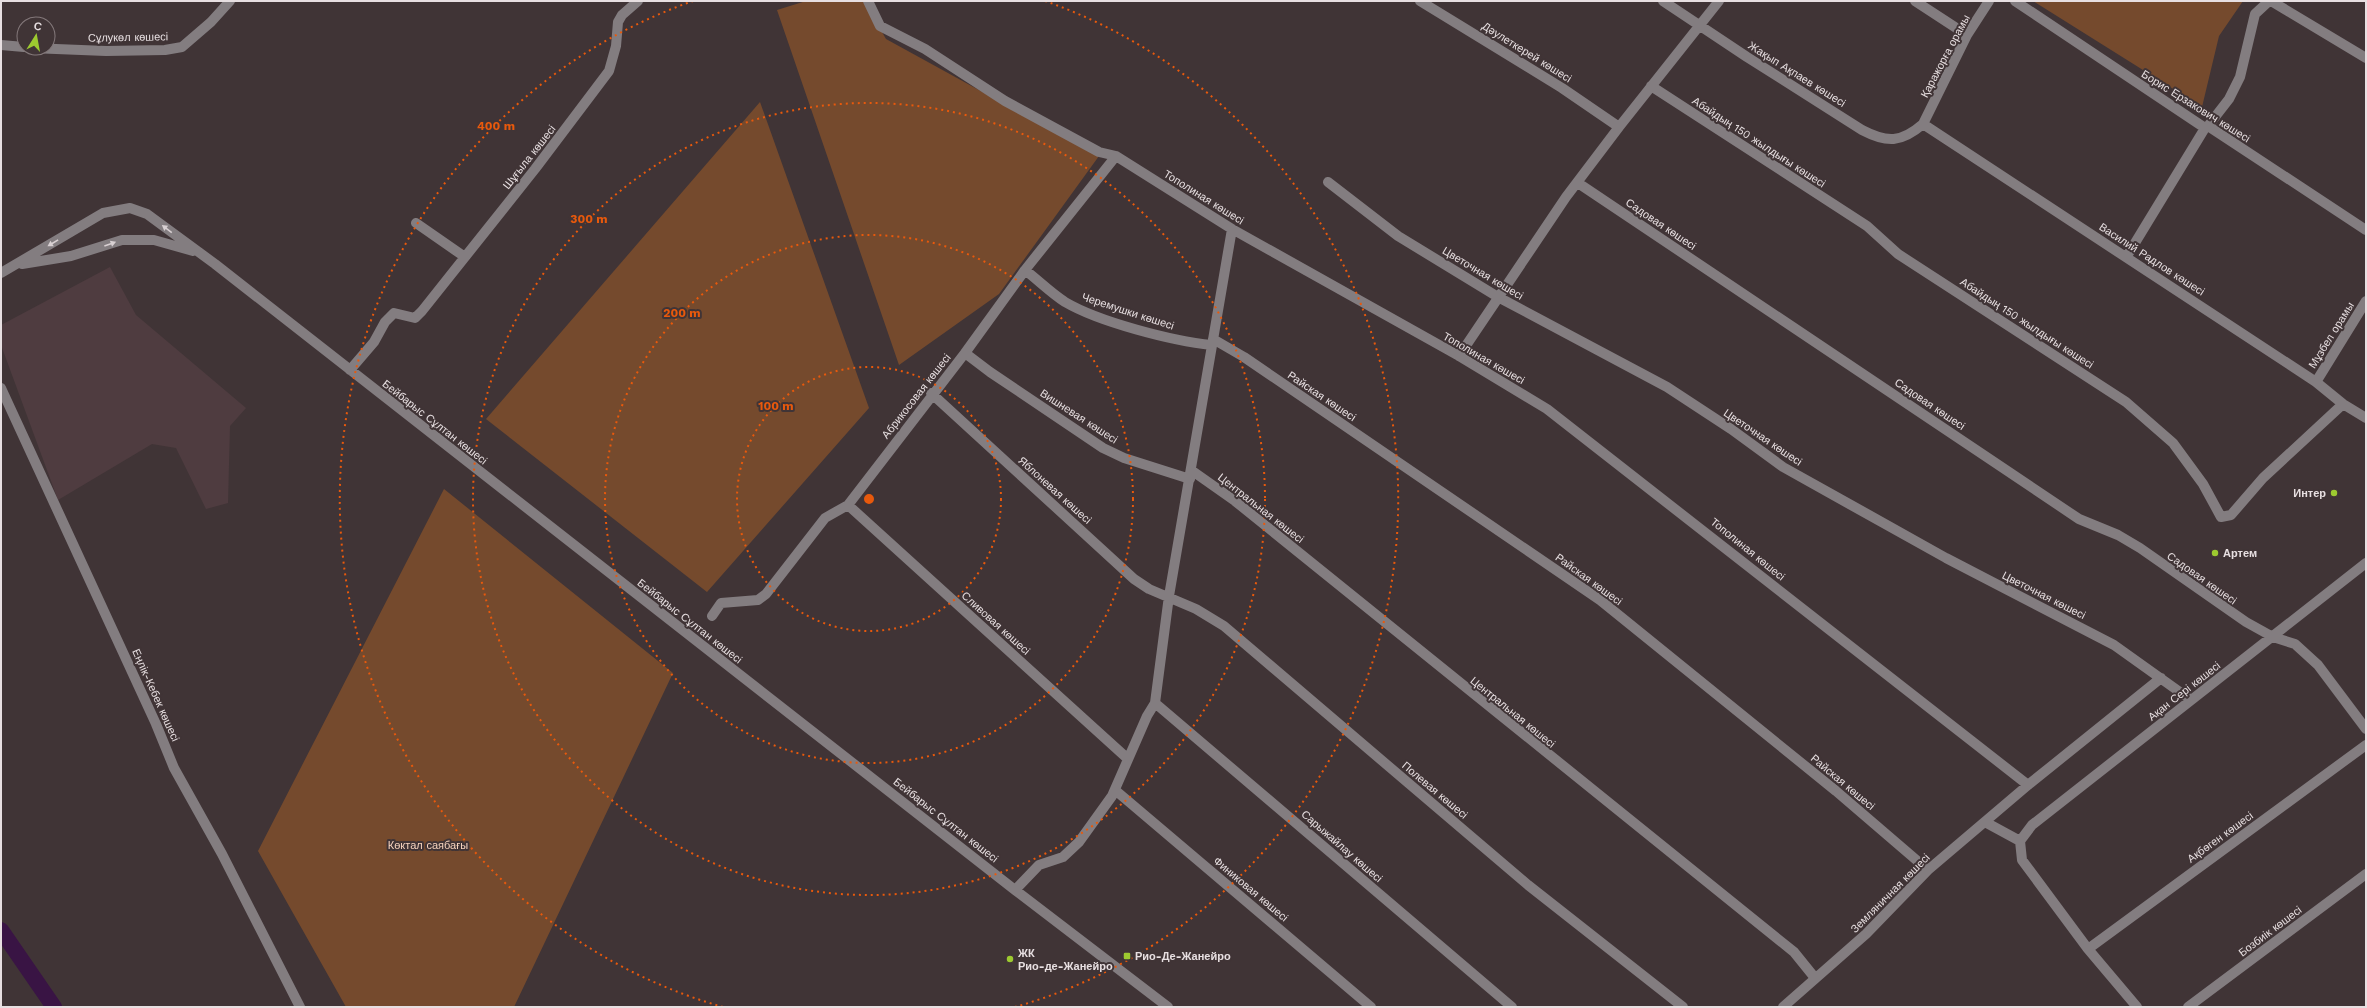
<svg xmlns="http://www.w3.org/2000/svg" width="2367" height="1008" font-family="'Work Sans',sans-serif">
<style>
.built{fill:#4f3c40}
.green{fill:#754a2d}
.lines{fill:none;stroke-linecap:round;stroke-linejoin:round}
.river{stroke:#391444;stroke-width:16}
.minor{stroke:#837d80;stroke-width:10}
.oneway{fill:#d8d0d2}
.ring{fill:none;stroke:#e8590c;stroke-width:2;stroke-dasharray:2 4}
.poi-dot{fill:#9dca30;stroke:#403436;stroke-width:1.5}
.labels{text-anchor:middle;stroke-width:4;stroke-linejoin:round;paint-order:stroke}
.street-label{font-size:11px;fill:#e7dfe1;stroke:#403436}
.poi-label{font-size:11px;font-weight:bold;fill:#e7dfe1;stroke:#403436;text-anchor:start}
.park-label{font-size:11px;fill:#f7d4be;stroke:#403436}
.centre{fill:#e8590c;stroke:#403436;stroke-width:2}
.ring-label{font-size:12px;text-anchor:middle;font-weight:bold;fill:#e8590c;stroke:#403436;stroke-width:4;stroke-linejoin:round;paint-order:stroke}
</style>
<rect width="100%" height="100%" fill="#403436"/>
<path class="built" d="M110 267 136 315 246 408 230 426 228 503 206 509 176 448 152 444 58 500 1 345V325Z"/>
<path class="green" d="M806 1H864L886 39 1099 156 999 294 899 365 777 10Z
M2033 1H2243L2219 36 2202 107Z
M760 102 869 408 707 592 486 419Z
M444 489 673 673 514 1007H346L258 851Z"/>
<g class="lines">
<path class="river" d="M1 930 54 1007"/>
<path class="minor" d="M868 1 880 26 925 49 1005 101 1099 152 1116 156 1232 229 1459 356 1547 409 2028 785
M1420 1 1562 88 1619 127
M1663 1 1747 57 1862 130C1887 143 1901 143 1923 124L1967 35 1989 1
M1915 1 1967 35
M2015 1 2205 128 2208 126 2366 230
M2271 1 2366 58
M1 45 24 47
M31 48 106 51 165 50 182 47 211 22 230 1
M1651 86 1867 226 1898 254 2126 402 2173 443 2203 484 2221 517 2231 515 2263 478 2343 404
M1923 124 2316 382 2343 404 2366 418
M2208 126 2229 99 2240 77 2255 14 2269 1
M1328 182 1398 236 1498 297 1667 387 1731 429 1783 467 1946 558 2114 645 2191 700
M1578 183 2079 519 2118 535 2140 548 2246 622 2273 637 2295 644 2318 665 2366 729
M416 223 465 257
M2127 256 2205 128
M22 264 71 256 122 240H154L193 251
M1025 270C1038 280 1051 293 1065 302 1099 322 1172 341 1212 345
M1 273 103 213 130 208 147 214 215 264 1015 890 1168 1007
M1213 339 1244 357 1600 600 1836 791 1928 870
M965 353 990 372 1103 448 1124 458 1190 479
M1459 356 1566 197 1619 127 1719 1
M350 370 374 342 385 322 394 313 415 318 422 311 535 169 609 71 616 46 618 22 622 15 638 1
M2316 382 2366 301
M1 388 156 724 174 768 222 854 300 1007
M931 393 1134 579 1149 589 1196 609 1224 626 1528 885 1683 1007
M1191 470 1235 501 1794 952 1815 978
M848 505 1128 759
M712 616 721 603 758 600 766 594 825 518 848 505 965 353 1025 270 1116 156
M1155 703 1512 1007
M1115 790 1371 1007
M1985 822 2020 841
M2020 841 2032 825 2366 563
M2020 841 2022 860 2088 949 2137 1007
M1015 890 1039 865 1063 857 1079 842 1112 796 1147 716 1155 703 1169 596 1232 229
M2088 949 2366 745
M1783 1007 1866 934 1928 870 2028 785 2161 678
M2188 1007 2366 874"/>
</g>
<defs><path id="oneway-solid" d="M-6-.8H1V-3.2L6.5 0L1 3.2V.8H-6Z"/></defs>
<g class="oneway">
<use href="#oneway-solid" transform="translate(167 229) rotate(-143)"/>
<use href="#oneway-solid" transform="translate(53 243) rotate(149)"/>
<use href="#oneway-solid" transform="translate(110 244) rotate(-20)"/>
</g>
<g class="ring">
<circle cx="869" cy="499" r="132"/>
<circle cx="869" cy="499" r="264"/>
<circle cx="869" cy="499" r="396"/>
<path d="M723 1007A528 528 0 0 1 693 1M1045 1A528 528 0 0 1 1015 1007"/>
</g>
<g class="poi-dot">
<circle cx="2334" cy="493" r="4"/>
<circle cx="2215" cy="553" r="4"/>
<rect x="1123" y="952" width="8" height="8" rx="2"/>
<circle cx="1010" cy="959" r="4"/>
</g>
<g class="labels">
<g class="street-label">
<text transform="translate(128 37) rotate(-1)" y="4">Сұлукөл көшесі</text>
<text transform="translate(1527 52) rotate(32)" y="4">Дәулеткерей көшесі</text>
<text transform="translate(1945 56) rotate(-62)" y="4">Қаражорға орамы</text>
<text transform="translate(1797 74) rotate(32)" y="4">Жақып Ақпаев көшесі</text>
<text transform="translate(2196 106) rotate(32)" y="4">Борис Ерзакович көшесі</text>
<text transform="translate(1759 142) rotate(33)" y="4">Абайдың 150 жылдығы көшесі</text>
<text transform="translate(529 157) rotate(-52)" y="4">Шұғыла көшесі</text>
<text transform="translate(1204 197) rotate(32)" y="4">Тополиная көшесі</text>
<text transform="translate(1661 224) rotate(34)" y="4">Садовая көшесі</text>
<text transform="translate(2152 259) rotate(33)" y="4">Василий Радлов көшесі</text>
<text transform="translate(1483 273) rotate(31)" y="4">Цветочная көшесі</text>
<text transform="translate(1128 311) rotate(18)" y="4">Черемушки көшесі</text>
<text transform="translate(2027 323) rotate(33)" y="4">Абайдың 150 жылдығы көшесі</text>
<text transform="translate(2331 335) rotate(-58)" y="4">Мұзбел орамы</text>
<text transform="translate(1484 358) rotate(30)" y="4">Тополиная көшесі</text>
<text transform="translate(916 396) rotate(-52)" y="4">Абрикосовая көшесі</text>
<text transform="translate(1322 396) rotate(34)" y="4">Райская көшесі</text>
<text transform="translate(1930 404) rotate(34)" y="4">Садовая көшесі</text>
<text transform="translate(1079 416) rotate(33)" y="4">Вишневая көшесі</text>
<text transform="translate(435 422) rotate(38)" y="4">Бейбарыс Сұлтан көшесі</text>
<text transform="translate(1763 437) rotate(34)" y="4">Цветочная көшесі</text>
<text transform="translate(1055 490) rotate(42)" y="4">Яблоневая көшесі</text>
<text transform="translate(1261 508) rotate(38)" y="4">Центральная көшесі</text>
<text transform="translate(1748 549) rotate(39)" y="4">Тополиная көшесі</text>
<text transform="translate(2202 578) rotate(35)" y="4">Садовая көшесі</text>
<text transform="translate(1589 579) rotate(36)" y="4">Райская көшесі</text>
<text transform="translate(2044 595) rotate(27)" y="4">Цветочная көшесі</text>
<text transform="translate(690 621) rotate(38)" y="4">Бейбарыс Сұлтан көшесі</text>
<text transform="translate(996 623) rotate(42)" y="4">Сливовая көшесі</text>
<text transform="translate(2184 691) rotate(-38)" y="4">Ақан Сері көшесі</text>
<text transform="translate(156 695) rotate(66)" y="4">Еңлік-Кебек көшесі</text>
<text transform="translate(1513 712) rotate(39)" y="4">Центральная көшесі</text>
<text transform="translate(1843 782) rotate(40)" y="4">Райская көшесі</text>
<text transform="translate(1435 790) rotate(40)" y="4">Полевая көшесі</text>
<text transform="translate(946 820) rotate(38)" y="4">Бейбарыс Сұлтан көшесі</text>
<text transform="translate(2220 837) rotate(-36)" y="4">Ақбөген көшесі</text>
<text transform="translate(1342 846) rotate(41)" y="4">Сарыжайлау көшесі</text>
<text transform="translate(1251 889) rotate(40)" y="4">Финиковая көшесі</text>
<text transform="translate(1890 893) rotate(-45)" y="4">Земляничная көшесі</text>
<text transform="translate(2270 931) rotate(-37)" y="4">Бозбиік көшесі</text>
</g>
<g class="poi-label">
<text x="2326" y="497" text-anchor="end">Интер</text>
<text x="2223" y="557">Артем</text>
<text x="1018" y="957">ЖК<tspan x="1018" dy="13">Рио-де-Жанейро</tspan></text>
<text x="1135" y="960">Рио-Де-Жанейро</text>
</g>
<g class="park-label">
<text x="428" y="849">Көктал саябағы</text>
</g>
</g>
<circle cx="869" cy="499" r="6" class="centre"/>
<g class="ring-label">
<text x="496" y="130">400 m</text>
<text x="589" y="223">300 m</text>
<text x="682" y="317">200 m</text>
<text x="776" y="410">100 m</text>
</g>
<rect width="2367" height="1008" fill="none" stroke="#e7dfe1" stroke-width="4"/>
<g transform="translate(36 36) rotate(11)"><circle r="19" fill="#403436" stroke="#83787a"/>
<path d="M0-3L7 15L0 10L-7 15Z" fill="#9dca30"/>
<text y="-6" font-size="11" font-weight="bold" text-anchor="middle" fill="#e7dfe1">С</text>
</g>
</svg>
